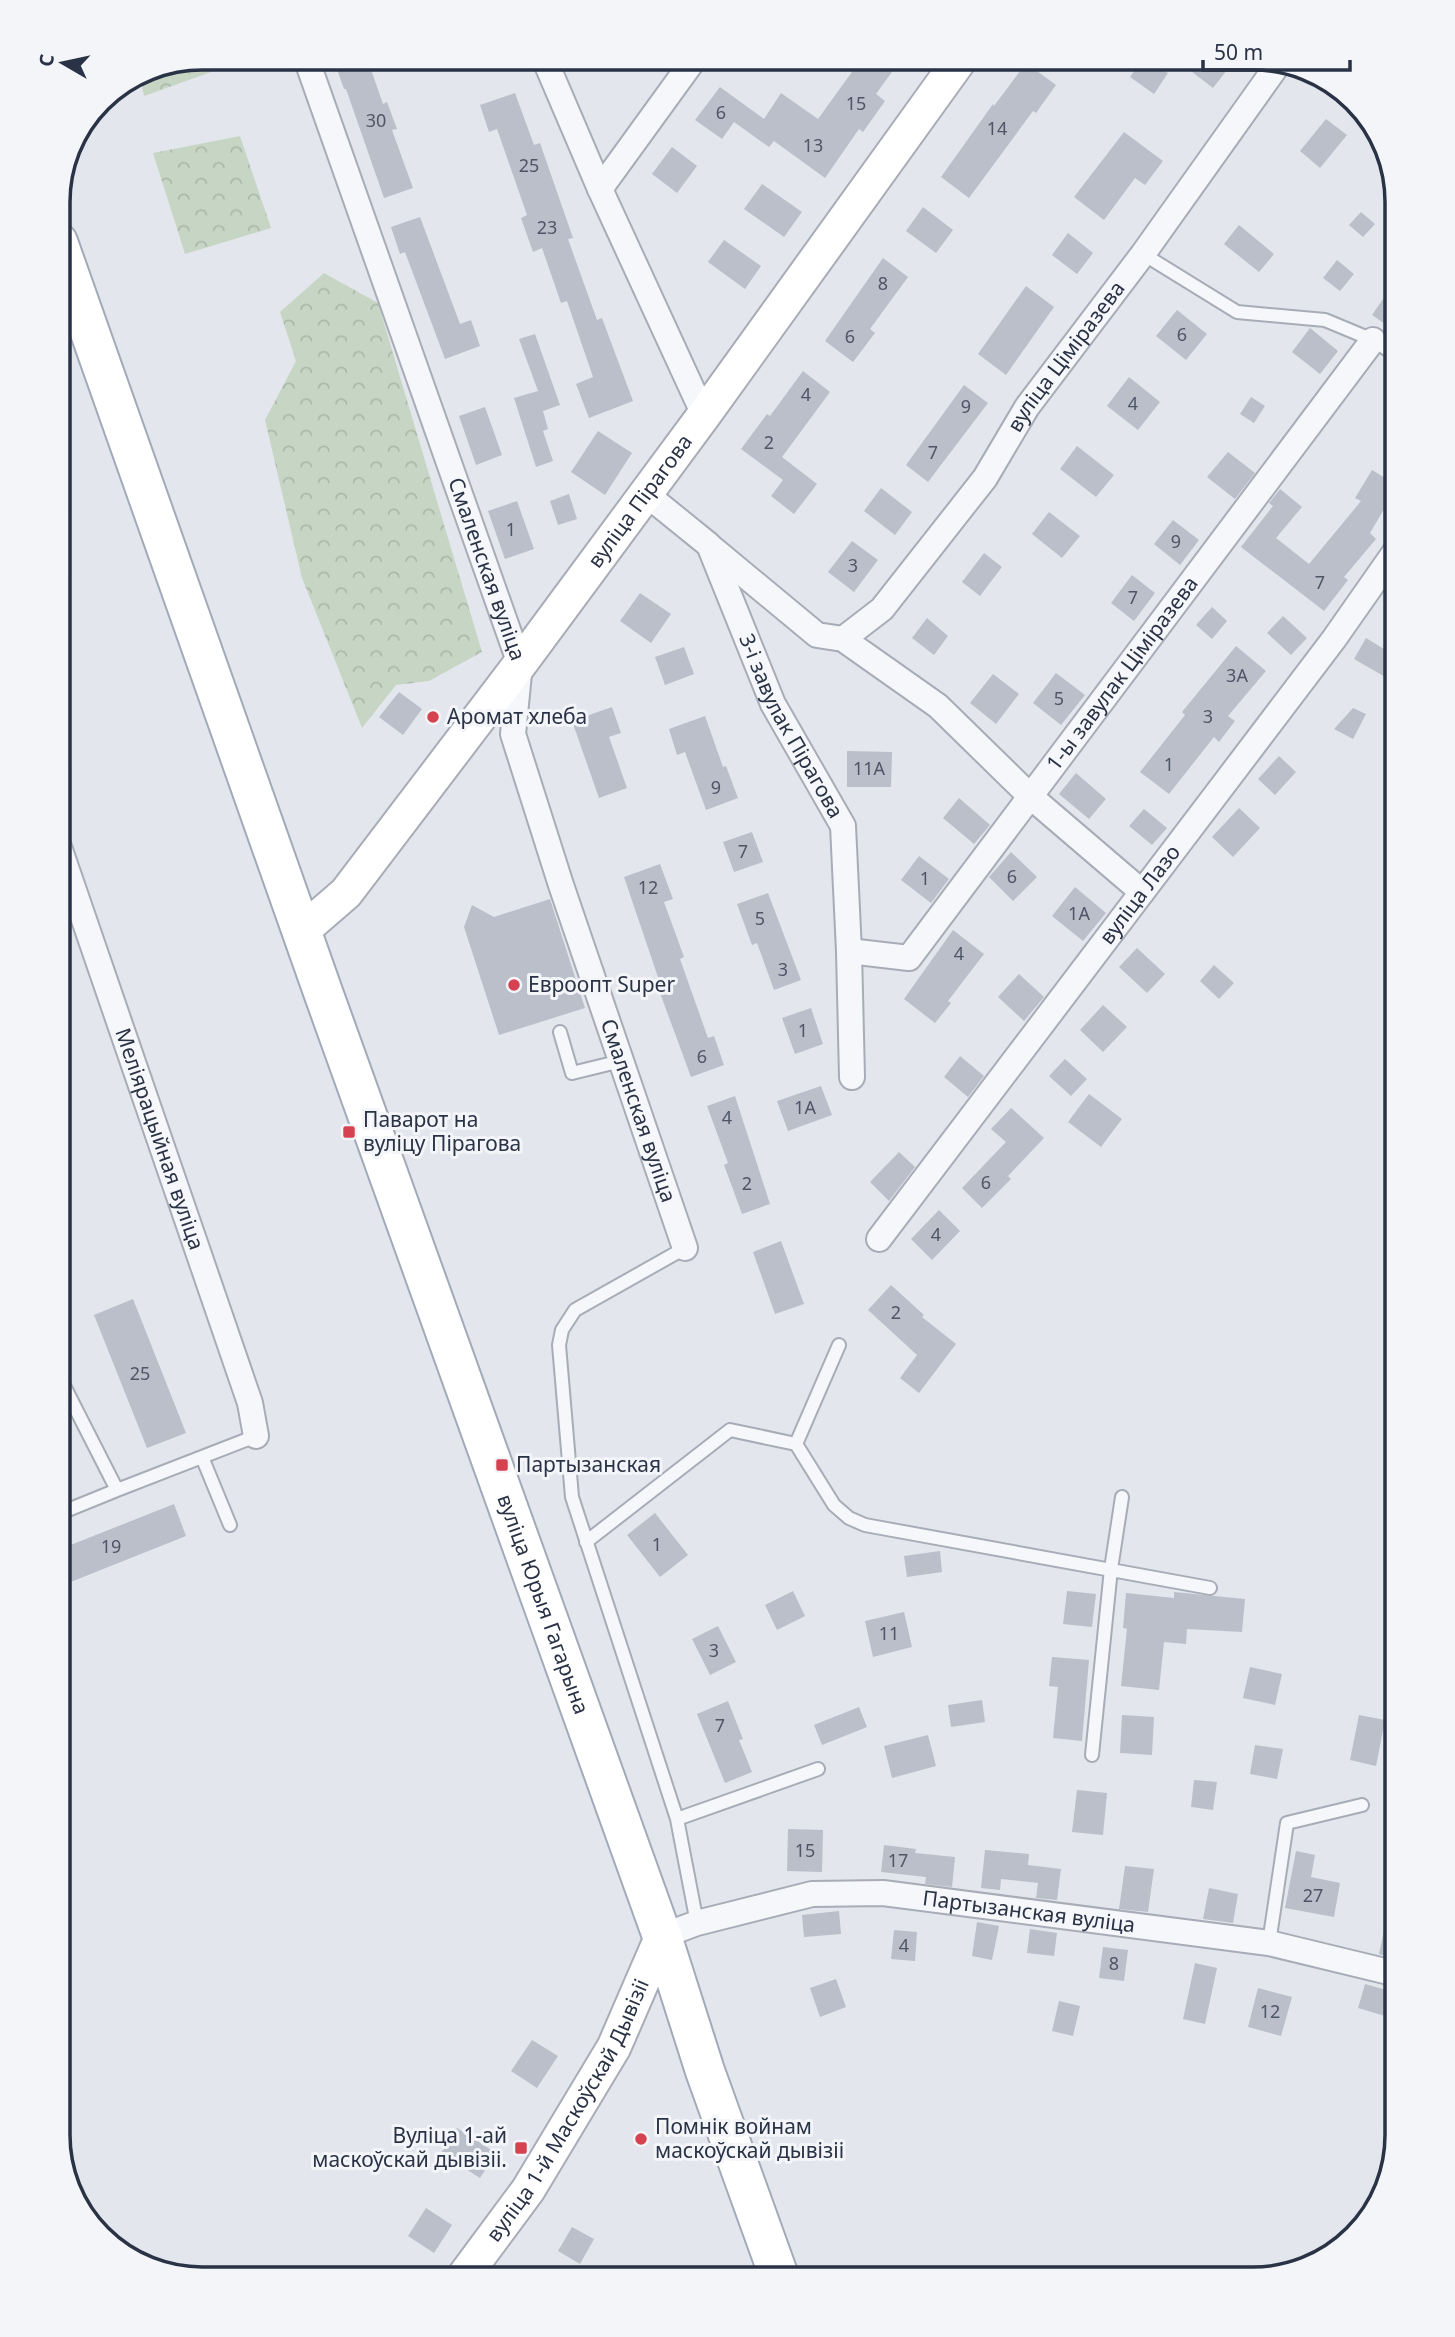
<svg xmlns="http://www.w3.org/2000/svg" width="1455" height="2337" font-family="'Noto Sans',sans-serif">
<style>
.forest{fill:url(#forest-crowns)}
.building{fill:#babfca}
.lines{fill:none;stroke-linecap:round;stroke-linejoin:round}
.lane-casing{stroke:#a8acb7;stroke-width:16}
.street-casing{stroke:#a8acb7;stroke-width:28}
.secondary-casing{stroke:#a8acb7;stroke-width:37}
.primary-casing{stroke:#a2a9b8;stroke-width:42}
.lane{stroke:#f6f7fa;stroke-width:12}
.street{stroke:#f6f7fa;stroke-width:24}
.secondary{stroke:#fff;stroke-width:33}
.primary{stroke:#fff;stroke-width:38}
.poi-dot{fill:#d64350;stroke:#f3f5f9;stroke-width:2.5}
.labels{text-anchor:middle;stroke-width:6;stroke-linejoin:round;paint-order:stroke}
.number-label{font-size:18px;fill:#4e5566}
.street-label{font-size:21px;fill:#2a3245;stroke:#f3f5f9}
.poi-label{font-size:21px;fill:#2a3245;stroke:#f3f5f9;text-anchor:start}
.rim{fill:none;stroke:#2a3245;stroke-width:3.5}
</style>
<defs>
<pattern id="forest-crowns" width="20" height="18" patternUnits="userSpaceOnUse" patternTransform="scale(1.75)"><rect width="20" height="18" fill="#c7d6c4"/><path d="M2 6a3 3 0 1 1 6 0M12 15a3 3 0 1 1 6 0" fill="none" stroke="#abb8aa"/></pattern>
</defs>
<rect width="100%" height="100%" fill="#e3e6ec"/>
<path class="forest" d="M202 58 248 59 144 96 139 73 147 69Z
M240 136 271 228 185 254 153 153Z
M324 273 378 303 482 652 429 681 396 685 362 728 302 578 265 420 296 361 280 312Z"/>
<path class="building" d="M333 58H367L383 104 387 102 397 129 392 130 413 188 384 198 346 89H344Z
M862 58H902L876 94 885 101 863 132 859 129 825 178 774 141 769 147 734 122 722 139 695 120 720 87 764 119 781 93 818 119Z
M1143 58 1168 73 1154 94 1130 77Z
M1174 58H1212L1227 70 1213 88Z
M1026 63 1056 85 1036 113 1033 111 969 198 941 177 993 104 994 106Z
M515 93 534 145 540 143 573 238 568 239 597 320 602 318 633 401 589 418 576 384 593 377 567 301 561 303 542 248 533 252 521 218 527 215 497 129 489 132 480 105Z
M1326 119 1347 135 1320 168 1300 151Z
M1124 132 1163 161 1145 185 1135 178 1104 220 1074 197Z
M672 147 697 166 677 193 652 174Z
M762 184 802 212 784 237 744 209Z
M923 207 953 230 936 253 906 231Z
M1361 212 1375 224 1363 237 1349 225Z
M420 217 460 324 471 320 480 346 445 359 405 252 400 254 391 227Z
M1239 225 1274 254 1259 272 1224 244Z
M1068 233 1093 253 1077 274 1052 255Z
M724 240 761 266 745 289 708 262Z
M883 258 908 277 870 329 875 333 853 362 825 341Z
M1337 260 1354 274 1340 291 1323 278Z
M1026 286 1054 307 1006 375 978 354Z
M1383 299 1395 308 1385 324 1372 315Z
M1177 310 1207 334 1186 360 1156 336Z
M1310 328 1338 351 1320 374 1292 352Z
M535 334 560 405 543 411 548 429 543 431 553 461 536 467 514 398 538 391 519 339Z
M803 371 830 392 782 457 817 484 794 514 771 496 783 480 741 449 767 414 770 416Z
M1129 377 1160 402 1138 430 1107 406Z
M964 385 988 403 928 482 906 465Z
M1251 397 1265 406 1254 423 1240 414Z
M485 407 502 455 476 465 459 416Z
M598 431 632 453 605 495 571 472Z
M1077 446 1114 475 1096 497 1060 469Z
M1228 452 1255 473 1235 499 1207 477Z
M1372 470 1397 485V487L1370 533 1376 539 1344 577 1348 580 1324 611 1241 547 1273 506 1269 503 1280 489 1302 507 1276 538 1309 564 1361 501 1355 498Z
M881 488 912 512 895 535 864 511Z
M569 494 577 519 558 525 550 501Z
M517 501 534 549 505 559 488 511Z
M1049 512 1080 536 1062 558 1032 534Z
M1173 520 1199 540 1180 565 1154 544Z
M852 541 878 560 854 592 828 572Z
M984 553 1002 567 980 596 962 582Z
M1132 575 1155 593 1134 621 1111 603Z
M640 593 671 614 651 643 620 621Z
M1212 607 1227 621 1212 639 1196 625Z
M1283 616 1307 638 1291 655 1267 633Z
M927 618 948 636 934 655 912 638Z
M1366 638 1397 657V661L1387 678 1354 659Z
M1236 646 1266 671 1228 716 1235 721 1219 742 1214 737 1169 794 1140 772 1185 715 1182 712Z
M684 647 694 674 665 685 655 657Z
M1056 673 1085 695 1061 725 1033 703Z
M993 674 1019 694 996 724 970 703Z
M399 692 422 709 403 735 379 717Z
M612 707 621 733 609 737 627 788 599 798 572 721Z
M1353 708 1366 714 1353 739 1334 729Z
M705 716 723 767 726 766 738 798 706 810 685 752 677 755 669 729Z
M847 751 892 752 891 787H847Z
M1279 756 1296 772 1275 795 1258 779Z
M1076 773 1106 799 1089 819 1059 794Z
M959 798 990 825 974 844 943 818Z
M1239 808 1260 828 1233 857 1212 837Z
M1144 809 1167 828 1152 845 1129 826Z
M752 832 763 862 734 872 723 842Z
M1011 852 1037 877 1013 901 989 877Z
M919 856 949 879 931 903 901 880Z
M660 864 673 899 664 902 684 957 680 959 708 1038 714 1036 724 1065 691 1077 660 993 663 992 624 877Z
M1075 887 1106 913 1083 941 1052 916Z
M768 893 801 980 774 990 757 943 752 945 737 904Z
M550 899 585 1008 499 1035 464 927 472 905 494 917Z
M953 930 984 954 948 1001 951 1003 935 1023 904 999Z
M1137 948 1165 974 1147 993 1119 967Z
M1214 965 1234 983 1219 999 1200 981Z
M1019 974 1044 997 1024 1021 998 997Z
M1103 1005 1127 1027 1103 1052 1080 1030Z
M811 1008 823 1044 795 1054 782 1018Z
M960 1056 984 1076 968 1097 944 1077Z
M1065 1059 1087 1079 1071 1096 1049 1076Z
M821 1086 832 1115 788 1131 777 1101Z
M1089 1094 1122 1119 1101 1147 1068 1122Z
M735 1096 770 1204 742 1214 724 1165 728 1163 707 1106Z
M1011 1108 1044 1138 1008 1176 1011 1179 982 1208 962 1188 1006 1142 991 1129Z
M899 1152 915 1167 889 1201 870 1182Z
M939 1210 960 1231 932 1260 911 1239Z
M781 1241 804 1304 775 1314 753 1252Z
M891 1285 924 1315 922 1317 956 1344 919 1393 900 1378 917 1355 868 1310Z
M133 1299 186 1433 147 1448 94 1315Z
M174 1504 186 1536 58 1587V1550Z
M655 1513 688 1555 660 1577 627 1535Z
M940 1551 942 1572 907 1577 904 1556Z
M793 1591 805 1616 777 1630 765 1605Z
M1067 1591 1096 1594 1092 1627 1063 1624Z
M1174 1592 1245 1599 1242 1632 1187 1629 1186 1644 1164 1642 1159 1690 1121 1686 1127 1629 1123 1628 1126 1593 1174 1598Z
M904 1612 912 1647 873 1657 865 1621Z
M718 1626 736 1662 710 1675 692 1639Z
M1052 1657 1089 1660 1082 1741 1053 1738 1058 1687 1049 1686Z
M1250 1667 1282 1674 1275 1705 1243 1698Z
M982 1700 985 1722 951 1727 948 1705Z
M728 1701 743 1739 739 1740 752 1772 725 1783 697 1714Z
M859 1707 867 1727 822 1745 814 1725Z
M1122 1715 1154 1717 1152 1755 1120 1753Z
M1359 1715 1385 1720 1376 1766 1350 1760Z
M928 1735 936 1766 892 1778 884 1746Z
M1255 1745 1283 1749 1277 1779 1250 1774Z
M1194 1780 1217 1782 1213 1810 1191 1807Z
M1077 1790 1107 1793 1103 1835 1072 1832Z
M788 1829 823 1830 822 1872 787 1871Z
M884 1845 916 1849 915 1853 955 1857 952 1887 925 1884 926 1877 881 1872Z
M985 1850 1029 1854 1028 1865 1061 1869 1057 1900 1036 1898 1038 1883 1001 1879 1000 1890 981 1888Z
M1296 1851 1315 1855 1311 1877 1340 1883 1334 1917 1285 1908Z
M1125 1866 1154 1869 1148 1912 1119 1909Z
M1209 1888 1238 1894 1233 1923 1203 1919Z
M1390 1901 1397 1902V1959L1379 1954Z
M839 1911 841 1934 804 1937 802 1915Z
M977 1922 999 1926 992 1960 972 1956Z
M1030 1929 1057 1933 1054 1956 1027 1953Z
M894 1930 917 1932 915 1961 891 1959Z
M1103 1947 1128 1950 1124 1981 1099 1978Z
M1195 1963 1217 1968 1205 2024 1183 2019Z
M836 1979 846 2007 820 2017 810 1988Z
M1365 1984 1397 1993 1395 2019 1358 2008Z
M1258 1988 1292 1997 1281 2036 1248 2027Z
M1059 2001 1080 2006 1073 2036 1052 2031Z
M532 2040 558 2056 537 2088 511 2071Z
M457 2128 496 2153 480 2178 441 2153Z
M426 2208 452 2225 434 2253 408 2236Z
M572 2227 594 2239 580 2264 558 2251Z"/>
<g class="lines">
<g class="lane-casing">
<path id="lane" d="M1143 254 1237 312 1325 320 1373 340 1397 356
M560 1032 572 1073 621 1061
M685 1248 575 1310 562 1330 559 1345 572 1497 677 1819 697 1923
M58 1374 117 1490 256 1436
M796 1444 839 1345
M202 1457 230 1525
M58 1514 117 1490
M586 1542 730 1430 796 1444 834 1505 849 1518 865 1525 1210 1588
M1092 1755 1111 1569 1122 1497
M677 1819 818 1769
M1269 1943 1287 1823 1362 1805"/>
</g>
<g class="street-casing">
<g id="street">
<path id="s1" d="M306 58 520 664 513 734 561 885 685 1248"/>
<path d="M544 58 600 189 704 415"/>
<path d="M600 189 695 58"/>
<path id="s2" d="M646 494 709 545 773 704 843 826 849 951 852 1077"/>
<path d="M712 548 817 635 843 639 938 706 1031 797 1142 892"/>
<path id="s3" d="M843 639 882 609 985 478 1027 407 1143 254 1279 63"/>
<path id="s4" d="M58 844 250 1403 256 1436"/>
<path id="s5" d="M849 951 909 958 1373 340"/>
<path id="s6" d="M879 1239 1334 639 1397 549"/>
<path id="s7" d="M662 1936 697 1923 812 1894 883 1893 1269 1943 1397 1974"/>
</g>
</g>
<g class="secondary-casing">
<g id="secondary">
<path id="s8" d="M302 931 346 893 520 664 704 415 961 58"/>
<path id="s9" d="M462 2279 528 2190 614 2047 662 1936"/>
</g>
</g>
<g class="primary-casing">
<g id="primary">
<path id="s10" d="M58 242 323 992 662 1936 705 2071 780 2279"/>
</g>
</g>
<use href="#lane" class="lane"/>
<use href="#street" class="street"/>
<use href="#secondary" class="secondary"/>
<use href="#primary" class="primary"/>
</g>
<g class="poi-dot">
<circle cx="433" cy="717" r="7"/>
<circle cx="514" cy="985" r="7"/>
<rect x="342" y="1125" width="14" height="14" rx="3.5"/>
<rect x="495" y="1458" width="14" height="14" rx="3.5"/>
<circle cx="641" cy="2139" r="7"/>
<rect x="514" y="2141" width="14" height="14" rx="3.5"/>
</g>
<g class="labels">
<g class="number-label">
<text x="856" y="110">15</text>
<text x="721" y="119">6</text>
<text x="376" y="127">30</text>
<text x="997" y="135">14</text>
<text x="813" y="152">13</text>
<text x="529" y="172">25</text>
<text x="547" y="234">23</text>
<text x="883" y="290">8</text>
<text x="1182" y="341">6</text>
<text x="850" y="343">6</text>
<text x="806" y="401">4</text>
<text x="1133" y="410">4</text>
<text x="966" y="413">9</text>
<text x="769" y="449">2</text>
<text x="933" y="459">7</text>
<text x="511" y="536">1</text>
<text x="1176" y="548">9</text>
<text x="853" y="572">3</text>
<text x="1320" y="589">7</text>
<text x="1133" y="604">7</text>
<text x="1237" y="682">3А</text>
<text x="1059" y="705">5</text>
<text x="1208" y="723">3</text>
<text x="1169" y="771">1</text>
<text x="869" y="775">11А</text>
<text x="716" y="794">9</text>
<text x="743" y="858">7</text>
<text x="1012" y="883">6</text>
<text x="925" y="885">1</text>
<text x="648" y="894">12</text>
<text x="1079" y="920">1А</text>
<text x="760" y="925">5</text>
<text x="959" y="960">4</text>
<text x="783" y="976">3</text>
<text x="803" y="1037">1</text>
<text x="702" y="1063">6</text>
<text x="805" y="1114">1А</text>
<text x="727" y="1124">4</text>
<text x="986" y="1189">6</text>
<text x="747" y="1190">2</text>
<text x="936" y="1241">4</text>
<text x="896" y="1319">2</text>
<text x="140" y="1380">25</text>
<text x="657" y="1551">1</text>
<text x="111" y="1553">19</text>
<text x="889" y="1640">11</text>
<text x="714" y="1657">3</text>
<text x="720" y="1732">7</text>
<text x="805" y="1857">15</text>
<text x="898" y="1867">17</text>
<text x="1313" y="1902">27</text>
<text x="904" y="1952">4</text>
<text x="1114" y="1970">8</text>
<text x="1270" y="2018">12</text>
</g>
<g class="street-label">
<text dy="7" stroke="none"><textPath href="#s3" startOffset="362">вуліца Ціміразева</textPath></text>
<text dy="7" stroke="none"><textPath href="#s8" startOffset="548">вуліца Пірагова</textPath></text>
<text dy="7" stroke="none"><textPath href="#s1" startOffset="542">Смаленская вуліца</textPath></text>
<text dy="7" stroke="none"><textPath href="#s5" startOffset="416">1-ы завулак Ціміразева</textPath></text>
<text dy="7" stroke="none"><textPath href="#s2" startOffset="280">3-і завулак Пірагова</textPath></text>
<text dy="7" stroke="none"><textPath href="#s6" startOffset="432">вуліца Лазо</textPath></text>
<text dy="7" stroke="none"><textPath href="#s1" startOffset="1110">Смаленская вуліца</textPath></text>
<text dy="7" stroke="none"><textPath href="#s4" startOffset="312">Меліярацыйная вуліца</textPath></text>
<text dy="7" stroke="none"><textPath href="#s10" startOffset="1446">вуліца Юрыя Гагарына</textPath></text>
<text dy="7" stroke="none"><textPath href="#s7" startOffset="374">Партызанская вуліца</textPath></text>
<text dy="7" stroke="none"><textPath href="#s9" startOffset="200">вуліца 1-й Маскоўскай Дывізіі</textPath></text>
</g>
<g class="poi-label">
<text x="447" y="724">Аромат хлеба</text>
<text x="528" y="992">Евроопт Super</text>
<text x="363" y="1127">Паварот на<tspan x="363" dy="24">вуліцу Пірагова</tspan></text>
<text x="516" y="1472">Партызанская</text>
<text x="655" y="2134">Помнік войнам<tspan x="655" dy="24">маскоўскай дывізіі</tspan></text>
<text x="507" y="2143" text-anchor="end">Вуліца 1-ай<tspan x="507" dy="24">маскоўскай дывізіі.</tspan></text>
</g>
</g>
<path d="M0 0H1455V2337H0ZM202 70H1253A132 132 0 0 1 1385 202V2135A132 132 0 0 1 1253 2267H202A132 132 0 0 1 70 2135V202A132 132 0 0 1 202 70Z" fill="#f3f5f9" fill-rule="evenodd"/>
<path class="rim" d="M202 70H1253A132 132 0 0 1 1385 202V2135A132 132 0 0 1 1253 2267H202A132 132 0 0 1 70 2135V202A132 132 0 0 1 202 70Z"/>
<g transform="translate(63 63) rotate(279)" stroke="#f3f5f9" stroke-width="5" paint-order="stroke">
<path d="M0-5L12 26L0 18L-12 26Z" fill="#2a3245"/>
<text y="-10" font-size="19" font-weight="bold" text-anchor="middle" fill="#2a3245">С</text>
</g>
<path d="M1203 60v10h147v-10" fill="none" stroke="#2a3245" stroke-width="3.5"/>
<text x="1214" y="60" font-size="21" fill="#2a3245" stroke="#f3f5f9" stroke-width="5" paint-order="stroke">50 m</text>
</svg>
